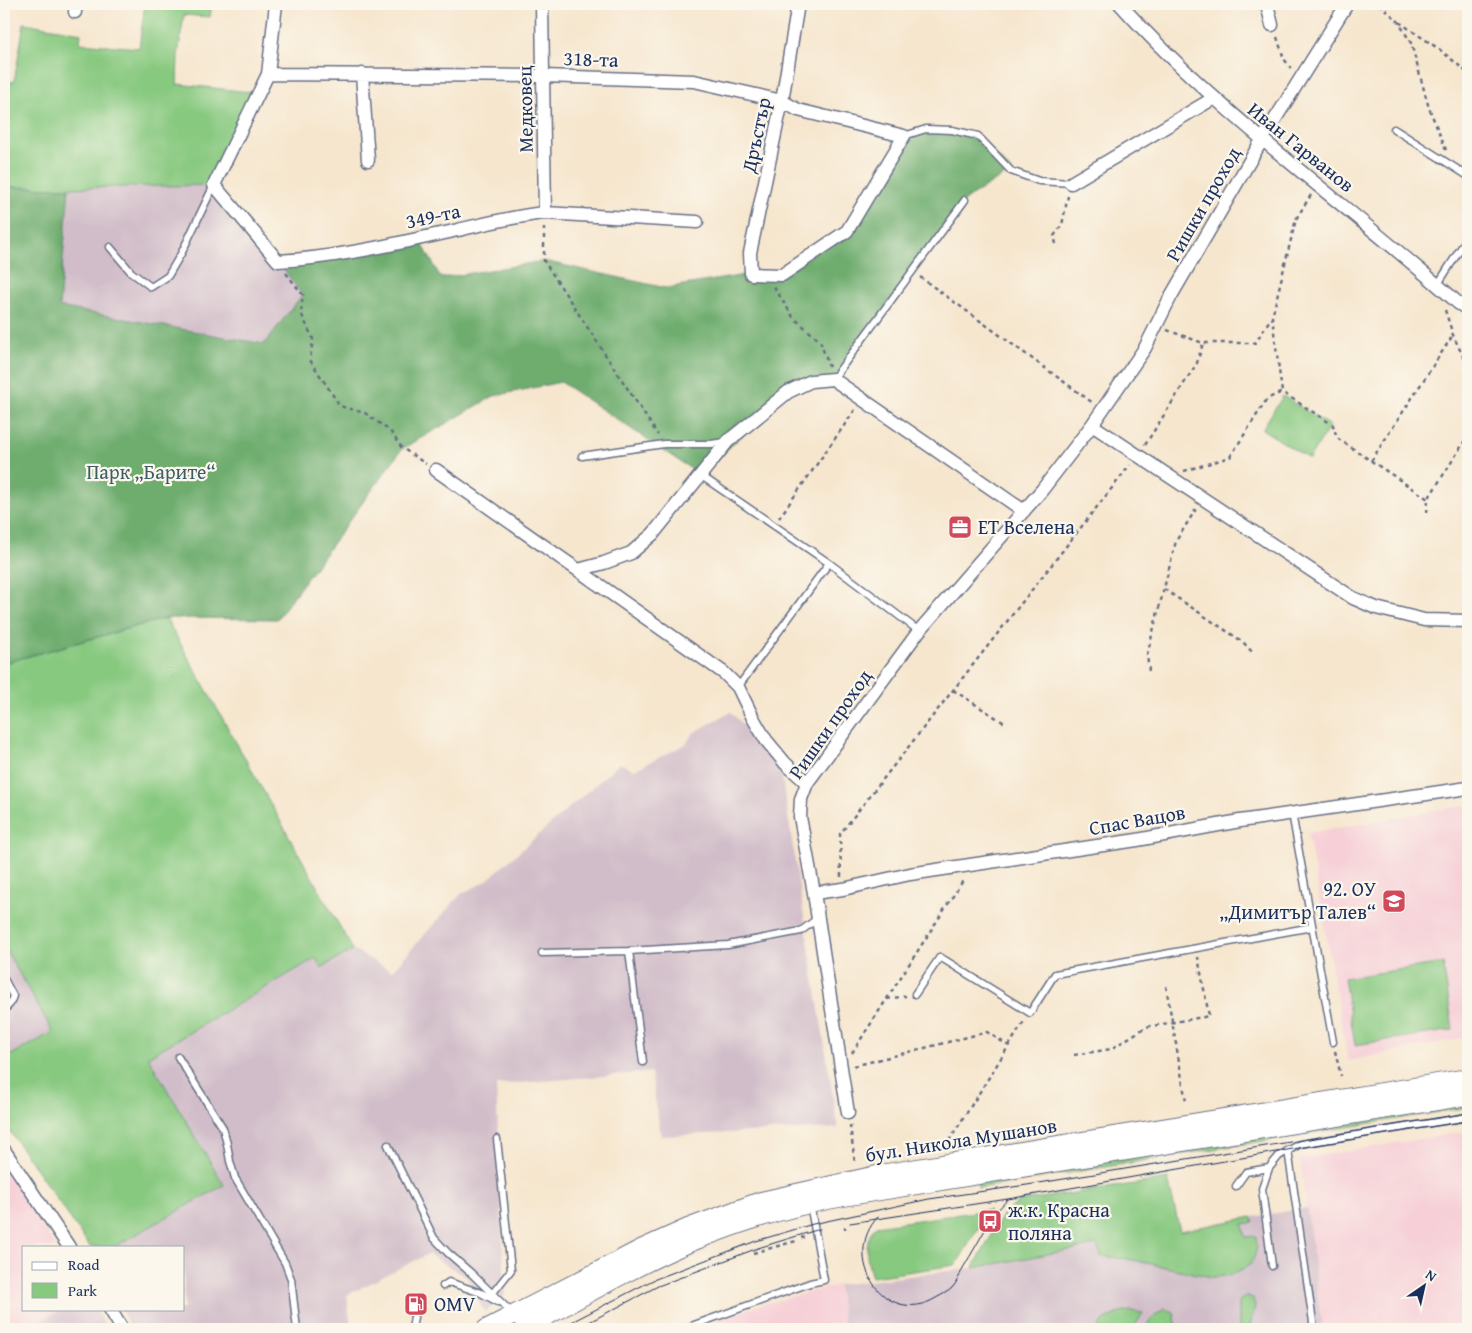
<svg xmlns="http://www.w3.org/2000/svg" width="1472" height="1333" font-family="'Gentium Book Plus',serif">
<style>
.built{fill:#f6cfd7}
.industrial{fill:#d1bdc9}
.green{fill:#88c980;stroke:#527c6f}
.forest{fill:#6ead6e;stroke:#446e66}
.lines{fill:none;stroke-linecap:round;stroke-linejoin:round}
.lane-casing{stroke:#686f85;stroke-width:9}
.street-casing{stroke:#686f85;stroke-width:15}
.secondary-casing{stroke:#686f85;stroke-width:20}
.path{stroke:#686f85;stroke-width:2.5;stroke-dasharray:4 4;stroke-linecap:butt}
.lane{stroke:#fff;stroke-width:6}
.street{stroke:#fff;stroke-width:12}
.secondary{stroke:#fff;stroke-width:18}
.tram{stroke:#1b2f5e;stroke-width:1}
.labels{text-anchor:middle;stroke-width:4.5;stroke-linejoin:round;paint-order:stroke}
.street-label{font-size:20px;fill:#1b2f5e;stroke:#fbf7ec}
.park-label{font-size:20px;fill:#3c5d68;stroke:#fbf7ec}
.poi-label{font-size:20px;fill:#1b2f5e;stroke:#fbf7ec;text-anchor:start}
</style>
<rect width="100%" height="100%" fill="#fbf7ec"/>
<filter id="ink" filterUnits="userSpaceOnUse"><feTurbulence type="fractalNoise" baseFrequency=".02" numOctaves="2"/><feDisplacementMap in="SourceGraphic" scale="10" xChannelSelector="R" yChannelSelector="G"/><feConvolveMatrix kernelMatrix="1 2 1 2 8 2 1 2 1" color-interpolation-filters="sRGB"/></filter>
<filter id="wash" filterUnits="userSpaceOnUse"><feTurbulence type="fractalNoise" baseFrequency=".0096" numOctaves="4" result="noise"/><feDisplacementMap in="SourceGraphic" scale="20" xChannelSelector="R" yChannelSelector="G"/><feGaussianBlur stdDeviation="1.12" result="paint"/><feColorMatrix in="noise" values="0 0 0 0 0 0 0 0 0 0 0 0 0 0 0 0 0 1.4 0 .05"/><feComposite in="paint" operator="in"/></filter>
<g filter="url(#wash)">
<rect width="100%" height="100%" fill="#f6e6ce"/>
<path class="built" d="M1468 805V969L1461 970 1468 1020V1037L1348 1061 1308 833Z
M1468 1131V1329H1322L1300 1159Z
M4 1169 56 1247H24V1309H62L25 1329H4Z
M838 1285 844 1329H696L708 1323 763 1304Z"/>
<path class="industrial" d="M214 185 278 261 303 295 264 344 59 307 69 188Z
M731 712 780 766 838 1128 661 1136 651 1072 496 1085 505 1295 485 1313 466 1277 428 1254 347 1295 351 1329H131L121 1309H184V1247H114L224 1185 148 1057 316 958 321 968 353 950 392 971 461 894 485 882 620 763 634 770 686 744 693 733Z
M4 947 53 1032 4 1059Z
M1307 1208 1322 1329H844L838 1285 973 1268 1180 1231 1252 1217Z
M62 1309H96L107 1329H25Z"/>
<path class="green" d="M145 4H212L210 17 184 15 178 54 177 84 259 93 214 185 69 188 4 187V81L14 82 24 23 81 33 80 43 139 48Z
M1283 396 1330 426 1309 459 1262 429Z
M166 618 353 950 321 968 316 958 148 1057 224 1185 114 1247H90L4 1123V1059L53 1032 4 947V663Z
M1443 963 1453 1030 1355 1045 1344 978Z
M1468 1099V1107L978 1188 977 1181Z
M1168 1179 1180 1231 1252 1217 1254 1222 1243 1224 1245 1237 1256 1236C1261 1266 1238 1277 1212 1277L1128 1259 1101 1256 1097 1245 973 1268 1005 1212 1021 1201Z
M989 1210 956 1265 872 1277C866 1260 863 1240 876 1226Z
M1247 1296 1253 1298 1255 1306 1249 1329H1239V1302L1243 1297Z
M1165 1309 1174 1312 1177 1329H1144C1150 1321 1156 1313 1165 1309Z
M1131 1311 1143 1313 1133 1329H1097C1105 1317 1117 1313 1131 1311Z"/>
<path class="forest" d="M926 129 978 136 1011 171 965 200 833 379 788 392 700 475 561 382 494 396 402 449 277 619 166 618 4 663V187L69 188 59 307 264 344 302 295 278 261 419 238 441 278 544 261 666 288 751 274 782 275 847 231 904 136Z"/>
</g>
<g filter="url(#ink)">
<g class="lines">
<g class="lane-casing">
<path id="lane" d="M1394 129 1468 176
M904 136 926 129 952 130 978 136 1011 171 1039 181 1071 183
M110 247 131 272 151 287 168 276 182 252 214 185
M1438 284 1468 237
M833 379 965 200
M582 456 664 444H711L725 442
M700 475 829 563 919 631
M738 687 829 563
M1292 813 1333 1042
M629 951 643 1062
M542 953 629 951 728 945 801 931 818 918
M4 979 13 996 10 1004 4 1010
M915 994 940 957 1030 1013 1055 974 1312 927
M178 1057 223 1128 227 1144 230 1161 235 1178 285 1263 291 1279 297 1329
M388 1145 434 1238 448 1253 471 1273 513 1314
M1288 1150 1314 1329
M1236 1186 1246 1172 1269 1168
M1272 1266 1262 1189 1269 1168 1279 1156 1300 1144 1468 1117
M443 1286 449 1282 481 1293 498 1302
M492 1294 511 1270 497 1139
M412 1329 414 1317
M683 1329 810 1283 824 1280 810 1204"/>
</g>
<g class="street-casing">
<path id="street" d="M276 4 268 74 214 185 278 261C338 258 399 243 458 230 487 223 515 216 545 213L697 222
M542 4 545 213
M1120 4C1220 116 1345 202 1458 303L1468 309
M1267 4 1272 25
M75 12 76 4
M268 74 543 76 694 81 782 101 798 110 904 136 847 231 782 275 751 274 750 253 782 101 798 4
M362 74 368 160
M1071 183 1214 98
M1092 425 1353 598 1376 608 1424 620 1468 621
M436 470 578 570 604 563 631 553 653 534 728 441 788 392 811 381 833 379 1024 511
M578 570 724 673 738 687 753 718 766 740 785 763 807 783
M814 893 843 889 910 874 1137 840 1240 821 1468 788
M848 1113 814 893 800 817 801 799 807 783 919 631 1042 490 1092 425 1145 348 1171 296 1262 140 1347 4
M4 1150 69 1247
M110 1309 122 1329"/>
</g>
<g class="secondary-casing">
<path id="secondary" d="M486 1329 641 1249 688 1228 761 1201 881 1174 1468 1078
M523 1329C577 1300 632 1267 689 1243 740 1222 795 1205 849 1196L1468 1096"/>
</g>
<path class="path" d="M1379 4 1398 21 1411 43 1429 108 1446 150
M1399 22 1439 49 1468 73
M1277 37 1284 59 1291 68
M1311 195 1296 219 1272 317 1282 392 1333 425 1337 438 1428 499
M544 227V261L658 435
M1056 244 1054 236 1062 225 1068 196
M286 273 303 295 301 313 313 339 310 360 340 406 365 413 390 431 402 448 426 464
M920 277 1093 403
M774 287 793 317 820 341 829 367
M1445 310 1453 335 1468 367
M1167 330 1203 343H1255L1271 318
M1145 445 1197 363 1203 343
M1371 461 1453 335
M1184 471 1230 457 1267 399 1282 392
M1427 513 1428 499 1468 436
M779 518 855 410
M1164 589 1243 642 1254 654
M1149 671 1147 655 1176 541 1196 509
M953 690 1006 724
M841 877 840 834 1130 465
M1166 986 1186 1102
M887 999 906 996
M1335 1051 1341 1076
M852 1053 964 879
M1074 1055 1111 1049 1146 1027 1209 1016 1198 957
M854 1066 987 1032 1009 1046
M850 1125 855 1164
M949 1141 1025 1020
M845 1227V1229
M802 1236 803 1239
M753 1253 796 1241"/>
<use href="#lane" class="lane"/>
<use href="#street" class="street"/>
<use href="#secondary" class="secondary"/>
<path class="tram" d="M878 1217C840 1256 884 1329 936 1298 941 1295 948 1292 952 1288 957 1283 960 1274 963 1268 972 1253 981 1237 990 1221L996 1212 1008 1199
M850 1223 1008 1199 1310 1146 1468 1121
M558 1329 653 1280 756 1241 813 1224 929 1199 1027 1185 1468 1113
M576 1329 658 1286 758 1248 820 1229"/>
</g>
</g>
<defs>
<g id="office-square" transform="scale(1.25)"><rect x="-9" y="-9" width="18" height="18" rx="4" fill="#d1495b" stroke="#fbf7ec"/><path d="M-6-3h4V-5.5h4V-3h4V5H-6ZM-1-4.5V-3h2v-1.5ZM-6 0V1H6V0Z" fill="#fff"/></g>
<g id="school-square" transform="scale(1.25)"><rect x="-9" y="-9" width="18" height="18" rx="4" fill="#d1495b" stroke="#fbf7ec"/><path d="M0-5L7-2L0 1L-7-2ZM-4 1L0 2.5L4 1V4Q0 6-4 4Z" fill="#fff"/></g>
<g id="bus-square" transform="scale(1.25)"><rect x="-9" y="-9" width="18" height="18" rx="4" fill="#d1495b" stroke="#fbf7ec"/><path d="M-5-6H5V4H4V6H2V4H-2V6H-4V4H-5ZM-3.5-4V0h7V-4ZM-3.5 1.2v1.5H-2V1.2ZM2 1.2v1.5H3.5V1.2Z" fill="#fff"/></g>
<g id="fuel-square" transform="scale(1.25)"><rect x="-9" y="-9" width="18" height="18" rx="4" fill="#d1495b" stroke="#fbf7ec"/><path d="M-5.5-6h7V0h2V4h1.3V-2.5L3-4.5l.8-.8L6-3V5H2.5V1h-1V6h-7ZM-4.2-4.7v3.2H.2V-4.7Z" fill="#fff"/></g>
</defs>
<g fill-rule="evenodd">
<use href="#office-square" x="960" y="527"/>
<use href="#school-square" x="1394" y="901"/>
<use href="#bus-square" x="990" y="1221"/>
<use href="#fuel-square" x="416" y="1304"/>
</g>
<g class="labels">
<g class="street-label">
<text transform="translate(591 59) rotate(2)" y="7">318-та</text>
<text transform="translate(525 109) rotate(-91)" y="7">Медковец</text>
<text transform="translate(756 135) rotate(-78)" y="7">Дръстър</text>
<text transform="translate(1301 147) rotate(39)" y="7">Иван Гарванов</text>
<text transform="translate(1203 204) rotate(-60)" y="7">Ришки проход</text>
<text transform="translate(433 216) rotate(-12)" y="7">349-та</text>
<text transform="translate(830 724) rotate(-55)" y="7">Ришки проход</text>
<text transform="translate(1137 820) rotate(-10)" y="7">Спас Вацов</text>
<text transform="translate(961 1140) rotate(-9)" y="7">бул. Никола Мушанов</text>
</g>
<g class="park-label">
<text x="151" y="479">Парк „Барите“</text>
</g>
<g class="poi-label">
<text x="978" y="534">ЕТ Вселена</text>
<text x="1376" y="896" text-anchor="end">92. ОУ<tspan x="1376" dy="23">„Димитър Талев“</tspan></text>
<text x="1008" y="1217">ж.к. Красна<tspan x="1008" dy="23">поляна</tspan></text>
<text x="434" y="1311">OMV</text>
</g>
</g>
<rect width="1472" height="1333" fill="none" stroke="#fbf7ec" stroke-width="20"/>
<rect x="22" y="1246" width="162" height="65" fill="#fbf7ec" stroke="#a1a7b3"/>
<rect x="32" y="1262" width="25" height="8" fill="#ffffff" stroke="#a1a7b3"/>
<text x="68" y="1270" font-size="15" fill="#1b2f5e">Road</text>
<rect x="32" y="1283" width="25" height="15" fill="#88c980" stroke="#a1a7b3"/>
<text x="68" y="1296" font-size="15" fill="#1b2f5e">Park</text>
<g transform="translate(1424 1286) rotate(34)" stroke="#fbf7ec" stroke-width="4" paint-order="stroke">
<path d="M0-4L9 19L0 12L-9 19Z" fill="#1b2f5e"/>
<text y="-8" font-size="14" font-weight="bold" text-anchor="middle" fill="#1b2f5e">N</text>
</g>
</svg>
